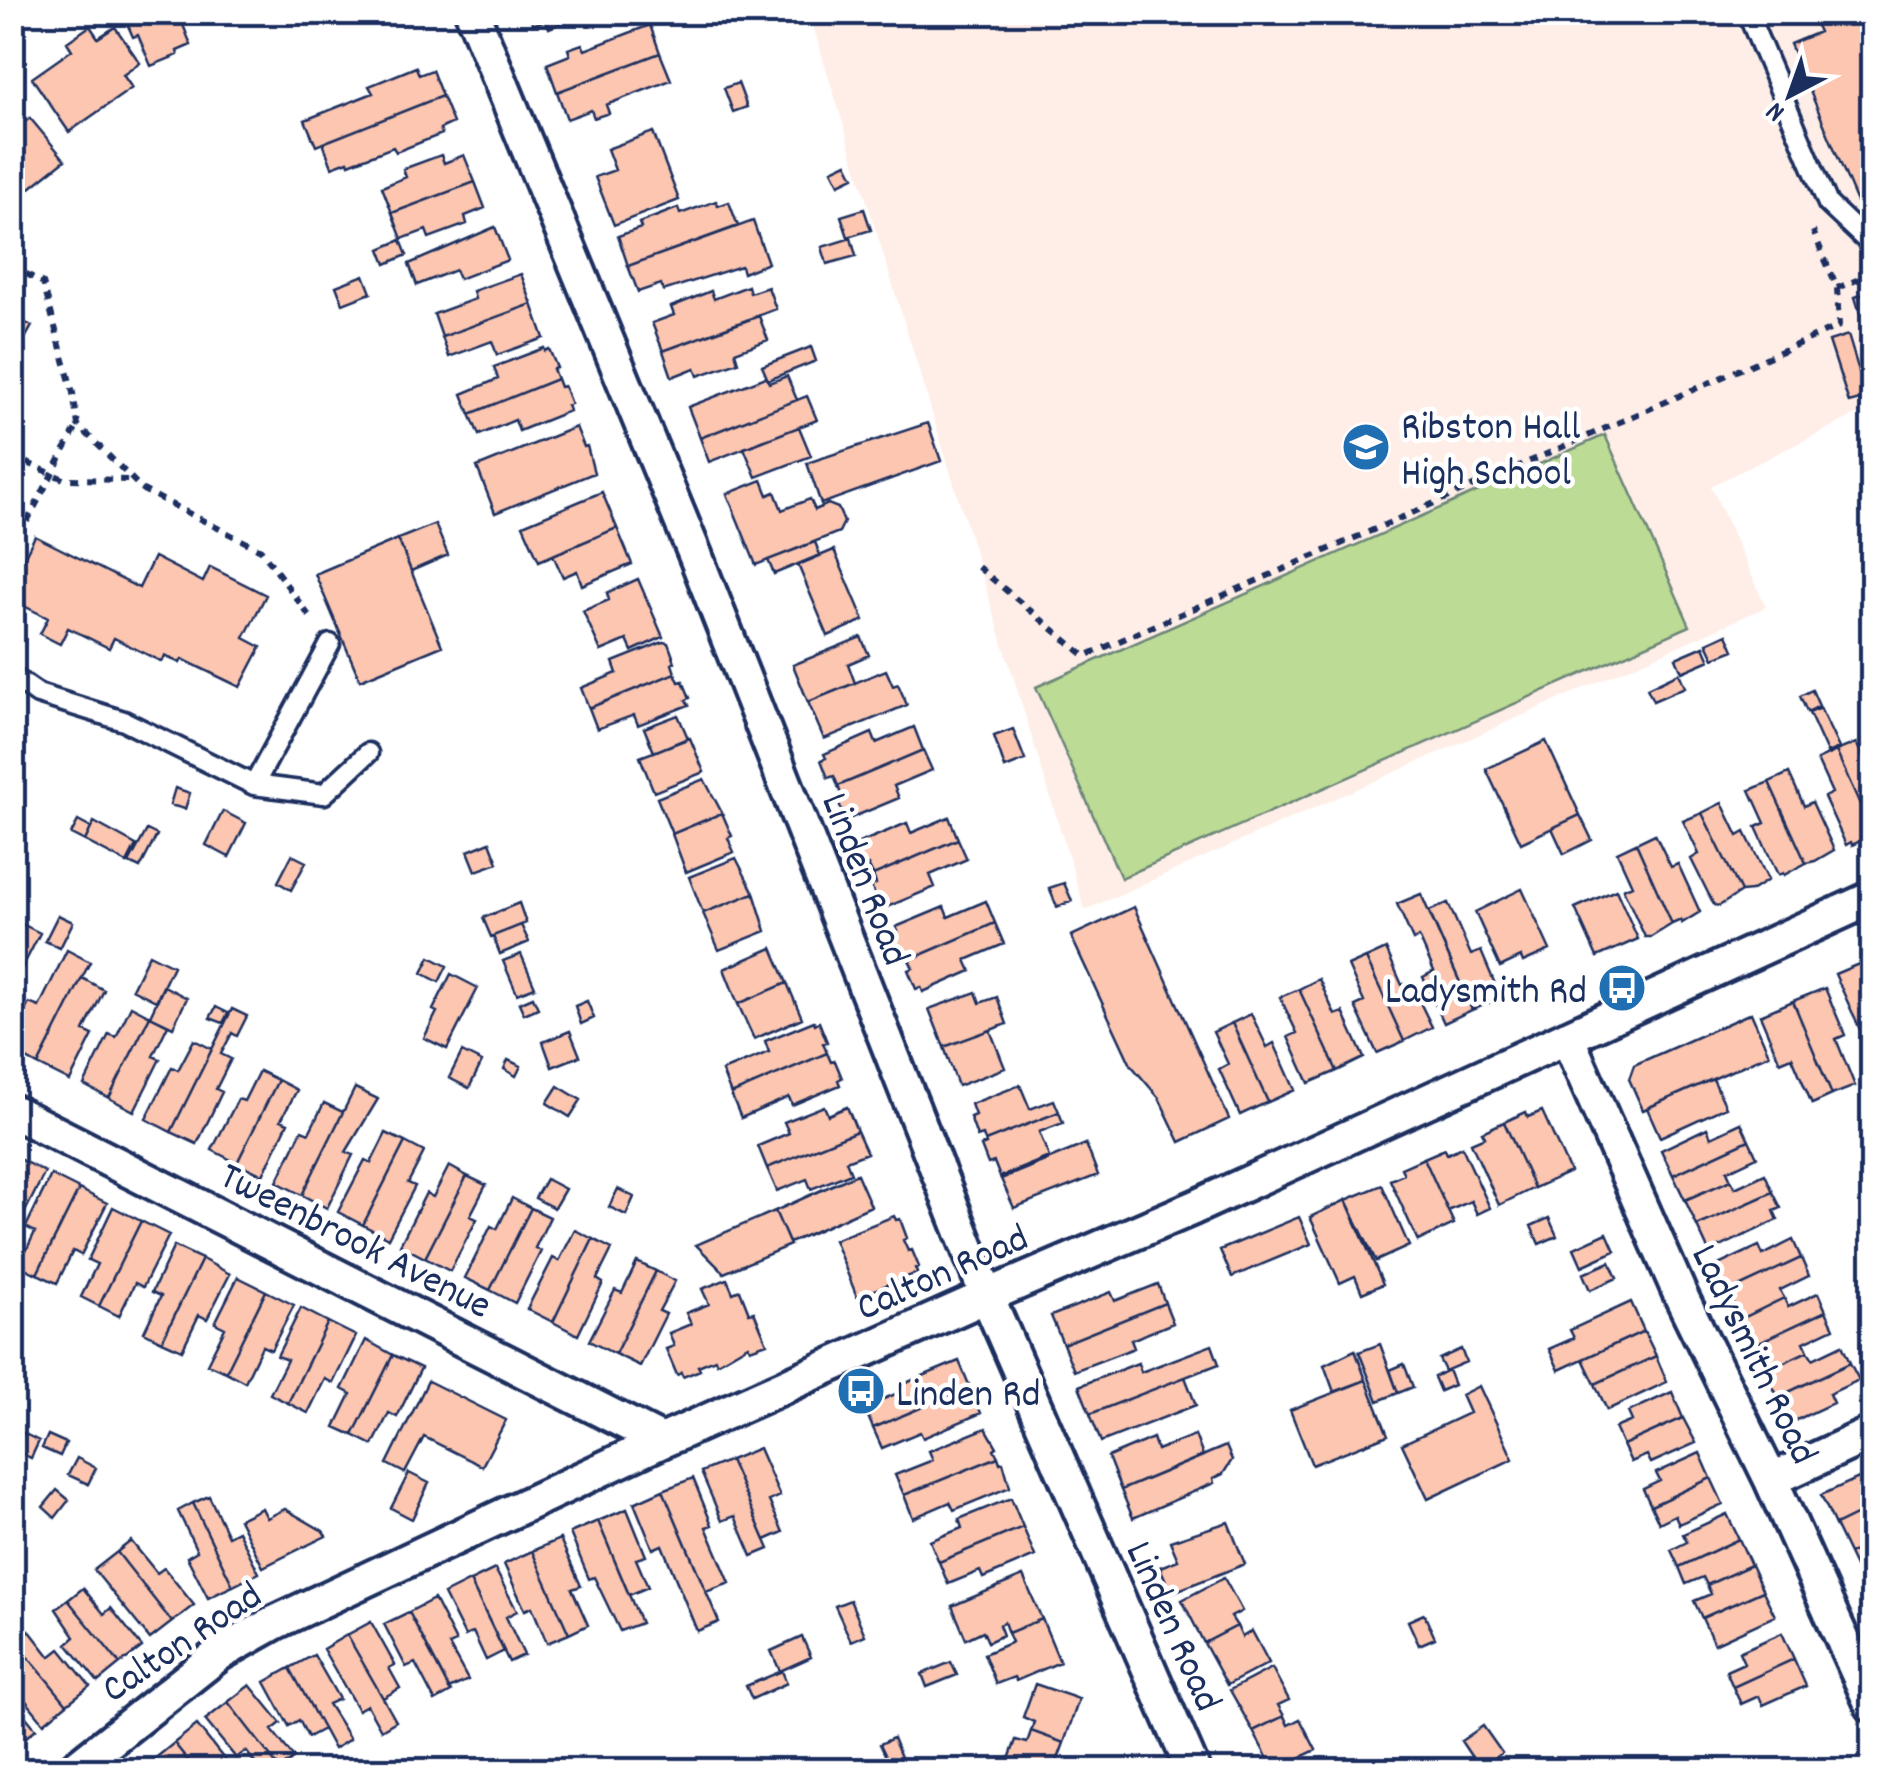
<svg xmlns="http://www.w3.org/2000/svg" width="1885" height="1783" font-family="Dekko,sans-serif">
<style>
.built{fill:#feeee7}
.pitch{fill:#bcdb94;stroke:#6c8579;stroke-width:2.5}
.building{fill:#fdc6b0;stroke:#1b2f5e;stroke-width:2.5}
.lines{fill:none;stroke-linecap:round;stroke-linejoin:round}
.service-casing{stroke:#1b2f5e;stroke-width:25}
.minor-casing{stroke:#1b2f5e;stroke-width:40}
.path{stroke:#1b2f5e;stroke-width:6;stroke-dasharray:8 8;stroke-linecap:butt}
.service{stroke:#fff;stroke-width:18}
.minor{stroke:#fff;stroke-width:32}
.labels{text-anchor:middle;stroke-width:9;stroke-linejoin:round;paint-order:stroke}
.poi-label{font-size:40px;fill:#1b2f5e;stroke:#fff;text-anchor:start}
.street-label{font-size:40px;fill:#1b2f5e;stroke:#fff}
</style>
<rect width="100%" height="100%" fill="#fff"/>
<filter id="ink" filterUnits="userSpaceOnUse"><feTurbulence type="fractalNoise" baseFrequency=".01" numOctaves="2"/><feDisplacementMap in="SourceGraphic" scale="20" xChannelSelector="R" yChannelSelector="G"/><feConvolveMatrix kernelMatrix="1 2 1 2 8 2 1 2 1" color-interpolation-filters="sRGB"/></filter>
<g filter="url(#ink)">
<path class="built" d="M809 13H1872V407L1711 486 1766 607 1085 910Z"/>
<path class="pitch" d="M1605 435 1690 626 1121 878 1036 687Z"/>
<path class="building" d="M127 12H191L180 17 191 45 177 51 178 55 151 66 138 35 133 37 123 14Z
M528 12H588L549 28 546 20 533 25Z
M1810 12H1872V202L1859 207 1790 44 1819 32Z
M650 25 660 53 557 92 547 64 570 55 568 49 582 44 585 50Z
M90 26 98 38 115 27 140 63 123 75 132 88 69 132 32 78 72 50 67 42Z
M660 53 671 80 606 105 609 113 594 118 591 110 567 119 557 92Z
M416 67 419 75 432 70 442 96 316 146 305 120 373 93 369 86Z
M738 83 747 107 733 112 724 88Z
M442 96 453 123 440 129 442 134 396 152 393 147 349 164 348 161 332 167 323 143Z
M30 118 65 160 25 192 12 177V143L18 139 12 132Z
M653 132 679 200 614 225 595 177 615 170 607 149Z
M441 155 444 163 464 155 475 182 392 213 382 187 406 177 403 169Z
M847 163 854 177 839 184 832 170Z
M475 182 485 208 465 216 467 224 429 238 426 230 402 239 392 213Z
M716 201 718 206 729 202 738 226 628 266 618 236 641 228 639 223 678 208 680 214Z
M864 209 871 230 848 237 841 216Z
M753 221 768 263 743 273 741 266 663 291 661 284 638 292 628 266Z
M495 227 508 260 459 279 455 270 417 285 409 264Z
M851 238 856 256 827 264 822 247Z
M401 240 407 255 386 264 380 249Z
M521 274 532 304 442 337 434 314 475 299 473 291Z
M364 275 371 293 343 304 336 286Z
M748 286 750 293 768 287 776 309 663 351 652 323 674 315 671 307 711 291 714 299Z
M1872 291V352L1855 297Z
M532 304 544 338 497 355 492 341 449 357 442 337Z
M12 316 32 326 12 362Z
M759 316 768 340 735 352 738 362 698 376 695 368 672 377 663 351Z
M1848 335 1867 398 1849 403 1829 341Z
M811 347 816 361 768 380 762 366Z
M544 348 545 351 549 349 557 368 553 369 557 379 470 414 462 394 498 379 494 367Z
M787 376 797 400 700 438 688 407 766 377 769 383Z
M557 379 560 387 564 386 571 404 567 405 569 411 519 431 515 420 479 435 470 414Z
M807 396 817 420 709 462 700 438Z
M928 423 941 461 821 504 807 463Z
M576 427 584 447 587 446 594 473 495 513 477 467Z
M799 427 811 456 756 477 744 448Z
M762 480 768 495 775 492 782 510 810 499 815 510 828 504 838 508 844 522 839 532 756 565 727 494Z
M602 492 617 528 539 561 523 525Z
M435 524 448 555 411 571 398 539Z
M617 528 632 564 582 585 577 571 563 577 553 555Z
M35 536 139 588 154 557 203 582 210 567 266 595 244 638 261 647 240 687 182 659 180 663 165 656 162 662 114 638 109 648 68 628 60 644 40 634 48 618 12 600V581Z
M398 539 442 646 360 680 315 574Z
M815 542 820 555 774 574 768 560Z
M834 550 864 620 828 636 798 565Z
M638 579 663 637 632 651 627 640 601 651 583 611 609 600 607 593Z
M1727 634 1734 650 1714 658 1707 643Z
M861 637 869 655 848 664 855 683 808 702 793 665Z
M663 642 668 643 675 662 672 664 675 673 589 708 581 688 617 673 613 662Z
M1704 646 1710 660 1682 672 1676 658Z
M886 670 893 686 898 684 907 705 824 739 808 702Z
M675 673 679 682 683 681 690 698 686 700 689 705 638 725 634 715 597 729 589 708Z
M1679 673 1685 687 1653 701 1647 688Z
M1812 690 1819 706 1807 712 1800 696Z
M1820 708 1839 748 1827 753 1809 713Z
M678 715 688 738 654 752 644 728Z
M914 727 923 750 838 786 834 776 828 778 821 760 826 758 824 754 872 733 876 743Z
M1013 729 1025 760 1005 768 994 736Z
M690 738 704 772 654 792 640 757Z
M1546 741 1580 815 1521 843 1486 769Z
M1856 743 1872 775V831L1836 751Z
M923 750 932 770 894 786 899 798 851 818 850 813 844 815 836 797 841 794 838 786Z
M1836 751 1872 831 1867 838 1852 845 1851 842 1846 845 1824 797 1832 793 1817 760Z
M1789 773 1804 806 1812 802 1834 850 1815 861 1806 863 1769 782Z
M704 779 722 813 672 834 657 798Z
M1769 782 1806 863 1784 875 1783 873 1778 875 1756 827 1765 823 1750 790Z
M175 788 190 793 185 809 170 805Z
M1722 803 1738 836 1745 832 1768 880 1751 891 1741 892 1702 813Z
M223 811 246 823 229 857 206 845Z
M722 813 732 836 728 838 734 852 686 872 672 834Z
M1702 813 1741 892 1719 906 1714 905 1691 859 1699 854 1683 821Z
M1580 815 1592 840 1564 854 1552 828Z
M949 817 958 839 873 875 868 865 863 867 855 850 861 847 859 843 907 823 911 833Z
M78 821 91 828 85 841 71 834Z
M94 822 136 845 127 863 85 841Z
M147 830 157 835 140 868 129 863Z
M1655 834 1671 867 1678 864 1700 912 1682 923 1681 920 1672 924 1636 843Z
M958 839 967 859 930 875 935 887 887 907 884 903 879 904 871 886 876 884 873 875Z
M490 842 498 863 476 871 468 851Z
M1636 843 1672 924 1651 937H1645L1623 889 1632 885 1617 852Z
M292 855 306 862 291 890 278 882Z
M736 858 754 893 703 913 689 877Z
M1064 883 1072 901 1057 907 1049 888Z
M1522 889 1550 950 1523 962 1521 957 1500 967 1475 912Z
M1616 890 1638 939 1597 957 1575 908Z
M754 893 766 931 719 950 703 913Z
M1421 894 1472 1010 1444 1023 1423 977 1434 971 1419 937 1413 940 1397 904Z
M986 901 995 923 909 960 905 950 900 952 892 934 898 931 896 927 944 907 948 917Z
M519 903 526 923 491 937 483 918Z
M1448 903 1471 955 1481 951 1501 998 1472 1010 1429 911Z
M1134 907 1229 1119 1180 1142 1159 1098 1131 1065 1071 936Z
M58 915 73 922 60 948 45 941Z
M12 919 40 933 12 988Z
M995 923 1004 944 966 960 971 971 923 992 921 987 916 989 908 970 913 968 909 960Z
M521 925 529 942 500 954 493 936Z
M772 948 787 983 738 1004 724 969Z
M1386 949 1402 985 1410 982 1432 1027 1404 1041 1366 958Z
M67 950 90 962 38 1065 12 1051V1037L29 1003 39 1007Z
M149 954 173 966 156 1001 132 989Z
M521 954 535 987 517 994 503 961Z
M430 957 447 966 439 982 422 973Z
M1366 958 1404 1041 1377 1053 1355 1006 1364 1002 1348 966Z
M1866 961 1872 976V1031L1862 1034 1835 974Z
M451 974 478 988 447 1049 424 1038 437 1012 433 1010Z
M82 978 104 990 84 1031 93 1035 70 1081 38 1065Z
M1319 979 1335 1015 1343 1012 1364 1058 1337 1071 1299 989Z
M787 983 802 1018 754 1039 738 1004Z
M164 986 187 998 173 1027 150 1016Z
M1825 988 1845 1035 1836 1039 1855 1086 1832 1095 1793 1001Z
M1299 989 1337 1071 1309 1083 1288 1037 1297 1033 1280 997Z
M976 992 980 1003 997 997 1007 1024 944 1047 929 1009Z
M533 997 538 1008 524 1014 519 1003Z
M587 1001 594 1018 581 1024 575 1006Z
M1793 1001 1832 1095 1812 1104 1792 1057 1780 1062 1760 1015Z
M131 1006 150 1016 109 1098 84 1085 109 1034 116 1037Z
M216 1007 228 1013 223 1023 210 1018Z
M232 1009 247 1016 237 1036 232 1033 221 1054 231 1059 216 1089 222 1092 197 1144 171 1132Z
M1751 1013 1769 1054 1643 1110 1629 1079 1634 1065Z
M1251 1014 1267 1047 1274 1043 1295 1090 1268 1102 1232 1023Z
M150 1016 168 1025 153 1056 160 1059 134 1111 109 1098Z
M814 1021 815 1024 819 1022 827 1042 823 1043 827 1053 731 1094 722 1071 769 1052 765 1041Z
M1232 1023 1268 1102 1240 1115 1219 1069 1228 1064 1213 1032Z
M990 1030 1005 1068 958 1086 944 1047Z
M570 1031 580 1056 552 1067 543 1042Z
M194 1040 212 1049 171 1132 146 1119 172 1067 178 1070Z
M462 1052 482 1062 469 1088 449 1078Z
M827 1053 831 1062 835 1061 842 1078 838 1080 840 1085 792 1105 789 1097 741 1118 731 1094Z
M508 1060 521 1066 516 1076 504 1069Z
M259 1071 278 1080 237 1163 212 1150 238 1099 244 1101Z
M1713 1079 1726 1107 1660 1137 1647 1108Z
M278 1080 297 1090 281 1120 288 1123 263 1175 237 1163Z
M1020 1085 1030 1109 1054 1100 1059 1112 985 1141 983 1135 977 1137 970 1117 975 1115 971 1104Z
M558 1086 581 1100 570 1117 547 1103Z
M355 1088 378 1099 346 1152 353 1155 327 1208 302 1195Z
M324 1103 343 1112 302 1195 277 1182 302 1130 309 1133Z
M824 1106 828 1115 847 1107 857 1131 767 1168 758 1146 789 1133 784 1122Z
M1542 1111 1570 1172 1534 1188 1504 1122 1526 1112 1528 1117Z
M1059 1112 1063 1123 1039 1132 1049 1157 1000 1177 994 1162 988 1164 981 1146 986 1144 985 1141Z
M1504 1122 1534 1188 1499 1205 1471 1143 1485 1137 1482 1132Z
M1741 1123 1749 1140 1673 1175 1661 1150 1707 1128 1711 1137Z
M857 1131 867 1153 846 1161 851 1173 811 1189 807 1179 777 1191 767 1168Z
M386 1133 405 1142 363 1225 338 1212 365 1160 371 1163Z
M1749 1140 1757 1157 1727 1171 1731 1180 1685 1200 1673 1175Z
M405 1142 424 1152 408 1183 415 1186 388 1238 363 1225Z
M1086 1144 1098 1175 1014 1208 1001 1179Z
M1462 1147 1490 1208 1477 1214 1471 1201 1448 1211 1424 1158 1445 1149 1447 1154Z
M17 1158 45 1172 19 1224 12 1221V1167Z
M1424 1158 1454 1224 1418 1241 1390 1180 1404 1174 1401 1168Z
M449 1166 467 1176 425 1258 400 1245 426 1193 433 1197Z
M857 1174 871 1206 789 1243 775 1211Z
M1765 1174 1773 1192 1697 1226 1685 1200 1731 1180 1735 1188Z
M51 1175 79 1189 37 1274 19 1265 35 1232 26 1227Z
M467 1176 486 1185 470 1216 477 1219 450 1271 425 1258Z
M546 1179 565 1189 554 1208 535 1198Z
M1382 1185 1409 1246 1376 1261 1346 1200Z
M79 1189 107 1203 81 1255 73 1251 57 1283 37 1274Z
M618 1189 634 1197 626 1215 609 1207Z
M1773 1192 1781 1208 1774 1211 1778 1220 1709 1252 1697 1226Z
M512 1198 531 1208 490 1290 465 1278 491 1226 497 1229Z
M1346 1200 1383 1284 1362 1293 1355 1276 1340 1283 1310 1217Z
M113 1207 141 1221 99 1306 81 1297 97 1264 88 1260Z
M531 1208 550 1217 535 1248 541 1251 515 1303 490 1290Z
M775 1211 790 1245 724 1273 696 1245Z
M894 1216 896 1220 900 1219 907 1238 903 1240 908 1251 912 1250 919 1267 915 1268 917 1273 857 1297 834 1240Z
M1299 1217 1311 1244 1232 1277 1220 1250Z
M1549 1218 1557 1236 1539 1244 1531 1226Z
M141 1221 169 1235 143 1287 135 1283 119 1316 99 1306Z
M575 1230 593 1239 553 1322 527 1309 553 1258 559 1261Z
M1607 1233 1615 1251 1582 1266 1574 1248Z
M593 1239 612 1249 597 1279 603 1283 578 1335 553 1322Z
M1793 1240 1801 1258 1728 1292 1716 1266 1759 1246 1763 1255Z
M174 1246 202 1259 162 1341 144 1332 161 1296 152 1292Z
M1801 1258 1809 1276 1780 1290 1784 1298 1741 1319 1728 1292Z
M202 1259 230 1274 207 1319 199 1315 182 1350 162 1341Z
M637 1262 656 1271 615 1354 589 1341 615 1290 622 1293Z
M1610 1262 1617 1278 1590 1290 1583 1274Z
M656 1271 675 1281 659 1311 666 1314 640 1366 615 1354Z
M238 1277 266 1291 226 1372 207 1364 225 1328 215 1323Z
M727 1279 733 1293 740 1290 749 1313 754 1312 767 1343 750 1349 748 1345 717 1363 715 1359 698 1366 700 1370 683 1377 681 1373 677 1375 666 1349 674 1346 669 1333 691 1324 686 1313 709 1304 702 1289Z
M1158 1284 1165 1303 1063 1344 1051 1316 1111 1292 1115 1301Z
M266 1291 294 1305 271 1350 262 1346 245 1382 226 1372Z
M1818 1293 1826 1311 1753 1345 1741 1319 1784 1298 1788 1307Z
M1631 1302 1644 1331 1559 1370 1549 1349 1574 1338 1570 1330Z
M1165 1303 1173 1323 1131 1340 1134 1348 1074 1371 1063 1344Z
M301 1308 328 1322 288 1403 270 1394 287 1360 277 1356Z
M1826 1311 1834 1328 1804 1342 1808 1351 1765 1371 1753 1345Z
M328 1322 356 1336 333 1383 325 1379 308 1413 288 1403Z
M1644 1331 1656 1356 1595 1384 1583 1359Z
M366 1340 393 1355 353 1435 335 1427 351 1394 342 1389Z
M1380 1344 1398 1393 1378 1401 1359 1352Z
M1212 1345 1219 1364 1090 1414 1079 1386 1138 1363 1141 1372Z
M1842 1345 1850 1363 1778 1397 1765 1371 1808 1351 1813 1359Z
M1461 1349 1466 1362 1445 1371 1439 1359Z
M1355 1350 1366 1380 1334 1392 1324 1365Z
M393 1355 421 1368 397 1417 389 1413 373 1445 353 1435Z
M1656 1356 1667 1382 1607 1410 1595 1384Z
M959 1361 970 1387 873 1428 864 1407 903 1391 901 1385Z
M1850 1363 1859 1380 1829 1394 1833 1403 1790 1423 1778 1397Z
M1404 1364 1413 1387 1398 1393 1390 1370Z
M1448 1370 1454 1385 1440 1391 1434 1377Z
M1185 1377 1196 1405 1101 1442 1090 1414Z
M1366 1380 1388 1435 1312 1465 1290 1410Z
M428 1381 506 1420 482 1466 424 1437 405 1473 387 1464Z
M1479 1386 1513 1459 1428 1499 1402 1444 1469 1413 1461 1395Z
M970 1387 981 1413 923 1438 920 1432 882 1448 873 1428Z
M1672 1392 1683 1418 1623 1445 1615 1428 1632 1421 1628 1412Z
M1683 1418 1696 1443 1651 1463 1647 1455 1631 1462 1623 1445Z
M986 1428 997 1447 994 1449 998 1457 904 1495 895 1475 933 1460 929 1451Z
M23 1433 39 1441 31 1458 15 1450Z
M48 1435 66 1443 60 1456 42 1448Z
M1195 1435 1203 1456 1121 1490 1108 1457 1153 1438 1157 1450Z
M1226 1446 1232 1460 1223 1474 1213 1479 1214 1483 1133 1518 1121 1490Z
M759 1448 780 1496 769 1501 783 1532 765 1540 730 1460Z
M1700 1453 1711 1478 1651 1506 1643 1489 1660 1481 1656 1473Z
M998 1457 1000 1463 1003 1462 1010 1487 954 1510 950 1502 913 1518 904 1495Z
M77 1458 96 1468 88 1484 68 1475Z
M730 1460 769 1549 752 1556 735 1516 722 1521 701 1472Z
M1872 1472V1507L1835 1525 1821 1495Z
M409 1473 429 1483 412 1519 391 1508Z
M693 1478 712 1525 706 1527 730 1583 706 1592 663 1490Z
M1711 1478 1723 1504 1679 1524 1675 1515 1659 1523 1651 1506Z
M57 1490 69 1500 55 1518 43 1507Z
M663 1490 719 1622 697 1631 662 1545 653 1549 634 1503Z
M209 1496 228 1536 238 1531 259 1573 233 1586 193 1503Z
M1011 1498 1023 1527 939 1562 930 1541 962 1528 959 1519Z
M193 1503 233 1586 208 1598 187 1557 197 1551 178 1511Z
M1872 1507V1543L1849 1554 1835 1525Z
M262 1508 267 1518 285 1509 323 1531 326 1536 263 1567 239 1519Z
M627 1509 646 1556 636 1559 648 1587 629 1595 598 1521Z
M1727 1514 1739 1539 1679 1567 1671 1550 1687 1542 1683 1534Z
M598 1521 641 1623 620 1631 594 1577 589 1579 570 1533Z
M1228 1522 1245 1564 1171 1593 1160 1567 1178 1560 1170 1541Z
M1023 1527 1035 1556 983 1578 980 1571 948 1584 939 1562Z
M560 1539 581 1586 572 1589 588 1625 569 1634 532 1551Z
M1739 1539 1751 1565 1707 1585 1703 1577 1686 1584 1679 1567Z
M131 1541 157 1573 164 1568 194 1605 172 1622 117 1552Z
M1872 1543V1572L1860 1577 1849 1554Z
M532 1551 569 1634 547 1643 532 1607 525 1610 504 1564Z
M117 1552 172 1622 150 1639 94 1570Z
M1751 1565 1763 1591 1702 1618 1694 1601 1711 1594 1707 1585Z
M495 1569 517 1611 506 1617 524 1655 509 1662 470 1581Z
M1872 1572V1603L1860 1577Z
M1023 1576 1042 1619 1008 1633 1004 1622 999 1625 1003 1635 988 1642 983 1631 966 1639 952 1606Z
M1224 1578 1242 1611 1231 1617 1237 1626 1204 1643 1182 1600Z
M470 1581 504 1651 486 1660 473 1632 465 1636 444 1594Z
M83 1588 104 1614 111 1608 142 1647 120 1664 68 1600Z
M1763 1591 1775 1616 1714 1644 1702 1618Z
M434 1599 456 1642 449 1645 468 1680 449 1689 409 1612Z
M68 1600 120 1664 98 1682 67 1644 75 1637 56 1609Z
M850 1600 865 1635 851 1641 835 1606Z
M409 1612 451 1692 435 1701 415 1663 406 1667 384 1624Z
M1424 1614 1435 1638 1419 1645 1408 1621Z
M1042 1619 1060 1662 1016 1681 1014 1677 996 1684 984 1654 1012 1642 1008 1633Z
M371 1622 395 1665 389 1668 400 1688 383 1698 347 1635Z
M1237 1626 1242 1637 1252 1631 1269 1663 1227 1685 1204 1643Z
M29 1630 50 1657 60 1649 90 1686 67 1704 15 1641Z
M1782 1633 1794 1659 1733 1687 1726 1671 1744 1663 1739 1652Z
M347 1635 396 1721 381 1730 367 1705 358 1710 323 1649Z
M802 1637 811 1657 780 1671 771 1651Z
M15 1641 67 1704 44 1723 14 1686 24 1678 12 1664Z
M314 1655 339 1699 328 1704 350 1739 334 1749 290 1668Z
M1794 1659 1806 1686 1763 1705 1759 1696 1741 1704 1733 1687Z
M951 1662 957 1675 927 1687 922 1674Z
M290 1668 323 1729 308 1737 299 1720 289 1726 265 1682Z
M1272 1668 1289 1700 1278 1705 1284 1716 1253 1731 1230 1690Z
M782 1671 787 1683 752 1699 746 1686Z
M1035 1684 1079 1699 1064 1743 1031 1731 1034 1722 1023 1717Z
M250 1685 281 1723 272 1730 294 1758 280 1769 228 1702Z
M12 1700 36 1729 14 1747 12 1746Z
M228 1702 280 1769 282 1770H253L258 1767 246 1751 236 1758 205 1720Z
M1284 1716 1288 1725 1300 1719 1316 1750 1274 1770 1253 1731Z
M197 1725 227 1763 220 1770H196L174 1743Z
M1483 1726 1502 1753 1479 1768 1461 1741Z
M1031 1731 1064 1743 1054 1770H1005L1016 1740 1027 1743Z
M893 1738 903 1762 891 1767 880 1744Z
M174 1743 196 1770H159L152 1761Z
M1322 1758 1328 1770H1299Z"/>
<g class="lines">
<g class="service-casing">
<path id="service" d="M1747 12 1828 204 1864 238 1872 235
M12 676 38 694 124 721 254 785 324 794 368 753
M254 785 330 644"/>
</g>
<g class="minor-casing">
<path id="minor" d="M472 12 696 557 987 1296 1193 1770
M1567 1037 1680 1294 1771 1480 1872 1705
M12 1111 662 1441
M1771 1480 1872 1433
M73 1770 219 1654 274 1623 662 1441 987 1296 1193 1208 1872 898"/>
</g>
<path class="path" d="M12 266 43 283 73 393 78 425 143 490 261 550 313 621
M1837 288 1872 274
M12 456 64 479 134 480
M12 550 78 425
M978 567 1085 656 1839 326 1837 288 1813 231"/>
<use href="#service" class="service"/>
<use href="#minor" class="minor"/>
</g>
</g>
<defs>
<g id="school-disc" transform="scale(2.5)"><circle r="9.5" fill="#1f6fb2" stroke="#fff"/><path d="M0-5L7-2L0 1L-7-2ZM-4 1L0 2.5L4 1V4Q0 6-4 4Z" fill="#fff"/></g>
<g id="bus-disc" transform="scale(2.5)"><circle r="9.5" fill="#1f6fb2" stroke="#fff"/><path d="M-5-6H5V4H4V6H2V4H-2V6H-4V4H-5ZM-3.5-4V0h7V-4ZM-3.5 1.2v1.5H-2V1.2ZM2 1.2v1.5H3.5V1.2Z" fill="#fff"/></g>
</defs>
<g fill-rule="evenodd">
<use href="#school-disc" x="1366" y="447"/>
<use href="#bus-disc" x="1622" y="988"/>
<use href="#bus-disc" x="861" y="1391"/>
</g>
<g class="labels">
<g class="poi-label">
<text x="1401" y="438">Ribston Hall<tspan x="1401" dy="46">High School</tspan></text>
<text x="1587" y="1002" text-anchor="end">Ladysmith Rd</text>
<text x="896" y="1405">Linden Rd</text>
</g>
<g class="street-label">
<text transform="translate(868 878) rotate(69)" y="14">Linden Road</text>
<text transform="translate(357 1238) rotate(27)" y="14">Tweenbrook Avenue</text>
<text transform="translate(941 1270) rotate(-24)" y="14">Calton Road</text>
<text transform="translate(1757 1353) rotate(64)" y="14">Ladysmith Road</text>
<text transform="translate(1176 1625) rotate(66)" y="14">Linden Road</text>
<text transform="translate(180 1640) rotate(-34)" y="14">Calton Road</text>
</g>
</g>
<rect width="1885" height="1783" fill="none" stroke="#fff" stroke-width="50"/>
<rect x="25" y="25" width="1835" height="1733" fill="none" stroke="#1b2f5e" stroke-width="4" filter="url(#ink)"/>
<g transform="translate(1790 95) rotate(221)" stroke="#ffffff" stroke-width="8" paint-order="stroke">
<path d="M0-8L18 38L0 25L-18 38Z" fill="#1b2f5e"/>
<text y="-15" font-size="28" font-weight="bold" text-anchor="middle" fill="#1b2f5e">N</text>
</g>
</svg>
